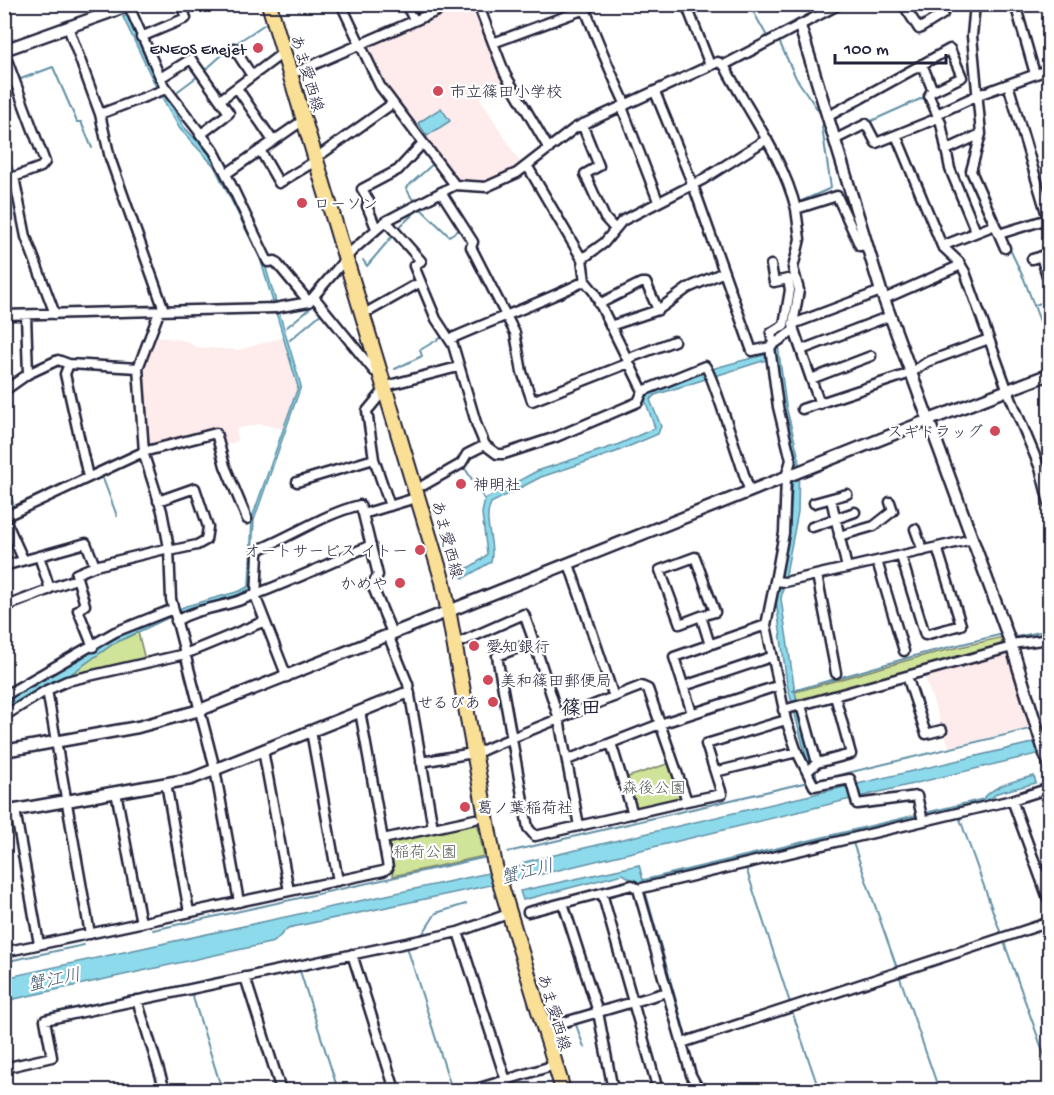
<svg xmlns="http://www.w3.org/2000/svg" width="1054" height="1095" font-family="'Gochi Hand','Klee One',sans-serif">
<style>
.built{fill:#feecec}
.green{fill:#cfe499;stroke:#78836a;stroke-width:1.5}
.water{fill:#8cdaeb;stroke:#6290a5;stroke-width:1.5}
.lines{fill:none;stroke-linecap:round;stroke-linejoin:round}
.stream{stroke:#6290a5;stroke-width:2}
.minor-casing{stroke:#22223b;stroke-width:13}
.tertiary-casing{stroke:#22223b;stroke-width:15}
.primary-casing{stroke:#22223b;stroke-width:18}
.minor{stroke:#fff;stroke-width:8}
.tertiary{stroke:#fff;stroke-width:10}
.primary{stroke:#fadf96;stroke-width:14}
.poi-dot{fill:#d1495b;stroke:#fff;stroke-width:2}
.labels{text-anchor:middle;stroke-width:4.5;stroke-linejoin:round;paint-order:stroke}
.poi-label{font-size:16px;fill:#22223b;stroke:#fff;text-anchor:start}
.street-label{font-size:16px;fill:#22223b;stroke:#fff}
.park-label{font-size:16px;fill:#565c57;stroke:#fff}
.water-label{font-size:18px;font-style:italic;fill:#425970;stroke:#fff}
.quarter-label{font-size:20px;font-weight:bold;fill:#22223b;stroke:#fff}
</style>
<rect width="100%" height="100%" fill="#fff"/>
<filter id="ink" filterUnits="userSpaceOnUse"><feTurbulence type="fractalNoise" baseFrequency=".0167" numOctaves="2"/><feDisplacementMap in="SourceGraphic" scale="12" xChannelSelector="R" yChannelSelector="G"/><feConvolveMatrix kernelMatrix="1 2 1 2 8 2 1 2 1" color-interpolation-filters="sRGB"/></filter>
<g filter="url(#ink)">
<path class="built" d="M459 8 477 12 505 81 480 98 523 167 489 185H459L451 177 382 85 364 48Z
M154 336 187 341 195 347 238 350 284 337 298 386 283 429 260 424 236 429 238 441 223 446 218 429 150 447 147 446 140 370Z
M1006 652 1010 653 1033 727 949 747 924 675Z"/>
<path class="green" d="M138 632 145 660 68 676 113 644Z
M1003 637 1000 648 797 703 795 692 926 655Z
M670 763 681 796 680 800 635 808 625 778Z
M477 821 484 856 393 876 388 843 390 841Z"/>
<path class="water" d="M127 15 160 86 184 127 217 162 263 258 301 386 254 520 250 589 234 597 189 608 113 644 68 676 5 712V700L86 655 112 637 186 606 240 591 249 586 252 518 298 387 260 258 214 166 180 129 157 89 123 17Z
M441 108 450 121 427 136 418 123Z
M791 280 795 287 789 330 777 337 786 406 799 458 798 512 781 599 795 692 811 759 808 764 787 684 776 600 789 537 794 459 769 359 655 395 650 400 661 426 658 434 616 452 541 477 491 503C482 522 496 543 491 562L464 578 459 576C464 567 480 564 487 554L482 513 485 499 537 471 617 445 655 428 645 400C649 381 753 359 774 352L777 344 773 335 786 326Z
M1049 739V751L538 875 288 928 274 942 5 1001 4 978 507 869 521 866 525 862Z
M1034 776 1036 783 997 793 986 803 640 885 623 874 523 900 520 891 639 865 643 880 983 799C996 784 1014 781 1034 776Z"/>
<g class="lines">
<path class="stream" d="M749 4 768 38
M452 9 458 6 478 12
M486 16 502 4
M779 41 796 78 822 116
M235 44 265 24
M204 71 230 48
M18 80 53 67 77 122H81L92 148
M4 85 11 82
M174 94 198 76
M869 122 927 96
M4 145 14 173
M4 185 12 183
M414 202 406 188 434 163
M797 203 831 188 822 127 824 123
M397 229 420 208 449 236 462 228
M1008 245 1024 279 1050 348
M363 260 367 266 394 234
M791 279 789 261 795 244
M1035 305 1050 300
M287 327 315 304
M290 340 323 312
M395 369 422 356 420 350 444 336
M4 465 14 508
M461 467 466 470 485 500
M102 476 117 516
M1016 637 1050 630
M793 691 921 654 999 635
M1046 725 1050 724
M815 770 817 780
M814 781 1030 729
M960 819 1001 934
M853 843 897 968
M508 852 808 782
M746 868 790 1003
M646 894 686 1036
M153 930 487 857
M465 937 508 1073
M1004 942 1050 1071
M407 947 452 1090
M4 962 84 945
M300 971 338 1090
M899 975 939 1090
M192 994 222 1090
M792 1011 819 1090
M46 1014 422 935 436 913 466 904
M575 1022 584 1047
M688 1046 695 1072 706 1090
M512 1083 514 1090"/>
<g class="minor-casing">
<path id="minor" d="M128 4 164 86 214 151 226 174 305 119
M341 4 380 86 455 185
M406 4 414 20
M469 4H470
M478 4 505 74 549 149
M583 4C597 39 610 72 626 105
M686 4 710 65
M903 4 919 29 943 14 946 4
M975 4 972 36 981 134
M1015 4 1035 74
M68 27 100 114 110 158 164 310
M141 37 186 18 181 4
M493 43 585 9
M234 48 252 76
M4 52 45 162 41 167 14 177 26 237 55 314
M922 64 933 91
M724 65 840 4
M299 71 453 4
M160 78 191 59 229 113 200 135
M237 88 273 141
M655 92 693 185 752 351 770 347 794 330 793 324 881 291
M220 100 284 52
M622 107 658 201
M100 114 166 89
M937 114 978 95 1050 69
M827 117 950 49 962 77 931 92 929 96 941 123 950 169 976 232
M938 118 896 135 942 246 959 262 965 272 1007 389 1040 468 1050 507
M582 124 599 166 585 174 605 218 615 229
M834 140 866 124 876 143 896 135
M260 150 279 183 317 160
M946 150 981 134 971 171 995 225
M323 153 392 104
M528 167 582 259 585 281 594 292 643 391
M226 174 268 262 275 261 309 302
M441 192 473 242 471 247 515 333 522 372 532 401 629 363
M386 221 421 261 414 266 436 319 453 345 477 426 485 445 467 454 461 464 424 485
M376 228 367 206 369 201 362 189 398 170 422 144
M999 234 1048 219 1008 84
M942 246 995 225 1005 248
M1041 256 1050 286
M582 259 604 243 622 221 702 180 767 139
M1032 259 1050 254
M771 265 774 282 788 279 790 290 784 325 771 333 773 344
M314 297 374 371 379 373
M884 299 961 265
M599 304 641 283H646L658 310
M371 310 419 283
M4 315 275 308 309 302 353 250 386 221 455 185 486 187 517 173 575 128 718 62 724 65C749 113 783 157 796 209L837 196 860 246 866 245
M26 315 28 374 58 360 69 364 138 368
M793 324 799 290 793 268 800 239 796 209
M610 326 658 310 688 288 724 272
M794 330 811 379 871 356
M450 339C495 319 541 303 585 281
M770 347 778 407 791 460 786 477 784 533 775 581 785 582 973 539
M801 350 890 316
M627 359 674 341
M69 364 65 374 88 477
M811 379 820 404
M393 384 458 367
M4 391 28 374
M802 409 911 373 927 362 989 339
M485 445 497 454H504L556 437 638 402 643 391 705 366C712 372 743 473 750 492
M143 452 162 511 169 548 171 599 215 769 239 902
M144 452 138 368 160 310
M374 459 390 506
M297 482 374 459 367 411 386 388
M831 499 847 568
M158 501 195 488 208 527 206 540 197 545 169 551
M814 503 847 494
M363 514 378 575 372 585 392 633
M4 517 143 452 216 433 225 466 247 519
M4 517 23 559
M812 527 855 512
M915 529 923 551
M839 536 874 526 893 511 890 502
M901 556 925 635 961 625 937 547
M877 561 904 651
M569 564 614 697
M4 566 86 543 95 566 169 548
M817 575 836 673
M48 589 76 579
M4 607 48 590 49 586 39 556
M701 616 715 612 695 557 660 570 680 624 701 616 710 645
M176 621C196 609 217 608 238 601 283 585 327 565 371 545
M388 635 408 684 433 828
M463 641 524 614 534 642
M1011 644 1050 639
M93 647 78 610 85 605 76 574 95 566
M907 676 926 734 942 730
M287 677 256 598 258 554 260 549C294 535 324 514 360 505L363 514 419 497
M684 686 771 657
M4 696 115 632 173 609
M801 705 817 763
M783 710 1012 647
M692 713 674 657 766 625
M4 716 47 690
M311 731 338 881
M611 743 633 814
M263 750 289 891
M481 751C534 728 588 707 641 686L648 689 687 801 535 836 528 828 497 656 534 642 559 719 579 826
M797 752 814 786 850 779 857 804 917 796 923 821
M1046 757 1050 770
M567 760 660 724 777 686
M421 762 473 753
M808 771 817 763 851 754 835 696
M715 772 797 752 786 720
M166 783 189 912
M116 792 141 923
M1012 800 1050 904
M687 801 722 794 706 744 786 720 766 625 775 581
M15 810 39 944
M383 839 475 819
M1040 877 1050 874
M638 889 691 1075 699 1090
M602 893 658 1090
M563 903 598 1012 613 1090
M528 912 632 885 638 889 1012 800 1050 788
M458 932 509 1090
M90 934 47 690 67 681 185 654 265 621
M4 952 383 871 388 868 360 711
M352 954 395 1090
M245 977 281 1090
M137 1000 165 1090
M551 1026 667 992
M682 1043 1050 922
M4 1068 52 1057 45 1020 458 932 508 914
M473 1090 555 1065"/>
</g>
<g class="tertiary-casing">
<path id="tertiary" d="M800 26 881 291 1012 647 1046 757
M4 50 133 4
M4 751 138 727 200 710 929 420 1050 374
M4 812 191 779 404 694H409"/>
</g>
<g class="primary-casing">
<path id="primary" d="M269 4 443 582 495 866 563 1090"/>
</g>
<use href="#minor" class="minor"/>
<use href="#tertiary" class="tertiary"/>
<use href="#primary" class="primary"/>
</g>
</g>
<g class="poi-dot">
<circle cx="258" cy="48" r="6"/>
<circle cx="438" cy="91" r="6"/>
<circle cx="302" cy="203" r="6"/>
<circle cx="995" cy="431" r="6"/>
<circle cx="461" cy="484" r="6"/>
<circle cx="420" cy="550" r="6"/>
<circle cx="400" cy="583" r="6"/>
<circle cx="474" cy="646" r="6"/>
<circle cx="488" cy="680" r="6"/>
<circle cx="493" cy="702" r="6"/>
<circle cx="465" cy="807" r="6"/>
</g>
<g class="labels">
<g class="poi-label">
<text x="246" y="54" text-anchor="end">ENEOS Enejet</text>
<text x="450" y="97">市立篠田小学校</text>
<text x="314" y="209">ローソン</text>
<text x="983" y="437" text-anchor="end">スギドラッグ</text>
<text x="473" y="490">神明社</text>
<text x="408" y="556" text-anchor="end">オートサービス イトー</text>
<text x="388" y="589" text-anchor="end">かめや</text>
<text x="486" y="652">愛知銀行</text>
<text x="500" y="686">美和篠田郵便局</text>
<text x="481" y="708" text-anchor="end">せるびあ</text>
<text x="477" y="813">葛ノ葉稲荷社</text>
</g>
<g class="street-label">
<text transform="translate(308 73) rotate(73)" y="6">あま愛西線</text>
<text transform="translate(448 539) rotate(75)" y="6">あま愛西線</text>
<text transform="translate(555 1012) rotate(73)" y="6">あま愛西線</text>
</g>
<g class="park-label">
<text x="654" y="793">森後公園</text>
<text x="425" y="857">稲荷公園</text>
</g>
<g class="water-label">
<text transform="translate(527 871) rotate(-14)" y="6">蟹江川</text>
<text transform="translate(54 979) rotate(-12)" y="6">蟹江川</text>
</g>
<g class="quarter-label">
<text x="581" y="714">篠田</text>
</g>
</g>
<rect width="1054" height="1095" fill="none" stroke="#fff" stroke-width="24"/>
<rect x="12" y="12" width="1030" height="1071" fill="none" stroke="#22223b" stroke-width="2" filter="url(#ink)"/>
<path d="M835 54v9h111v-9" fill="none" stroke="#22223b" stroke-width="3"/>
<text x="844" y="54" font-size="18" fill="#22223b" stroke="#ffffff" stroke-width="4.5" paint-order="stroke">100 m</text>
</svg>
